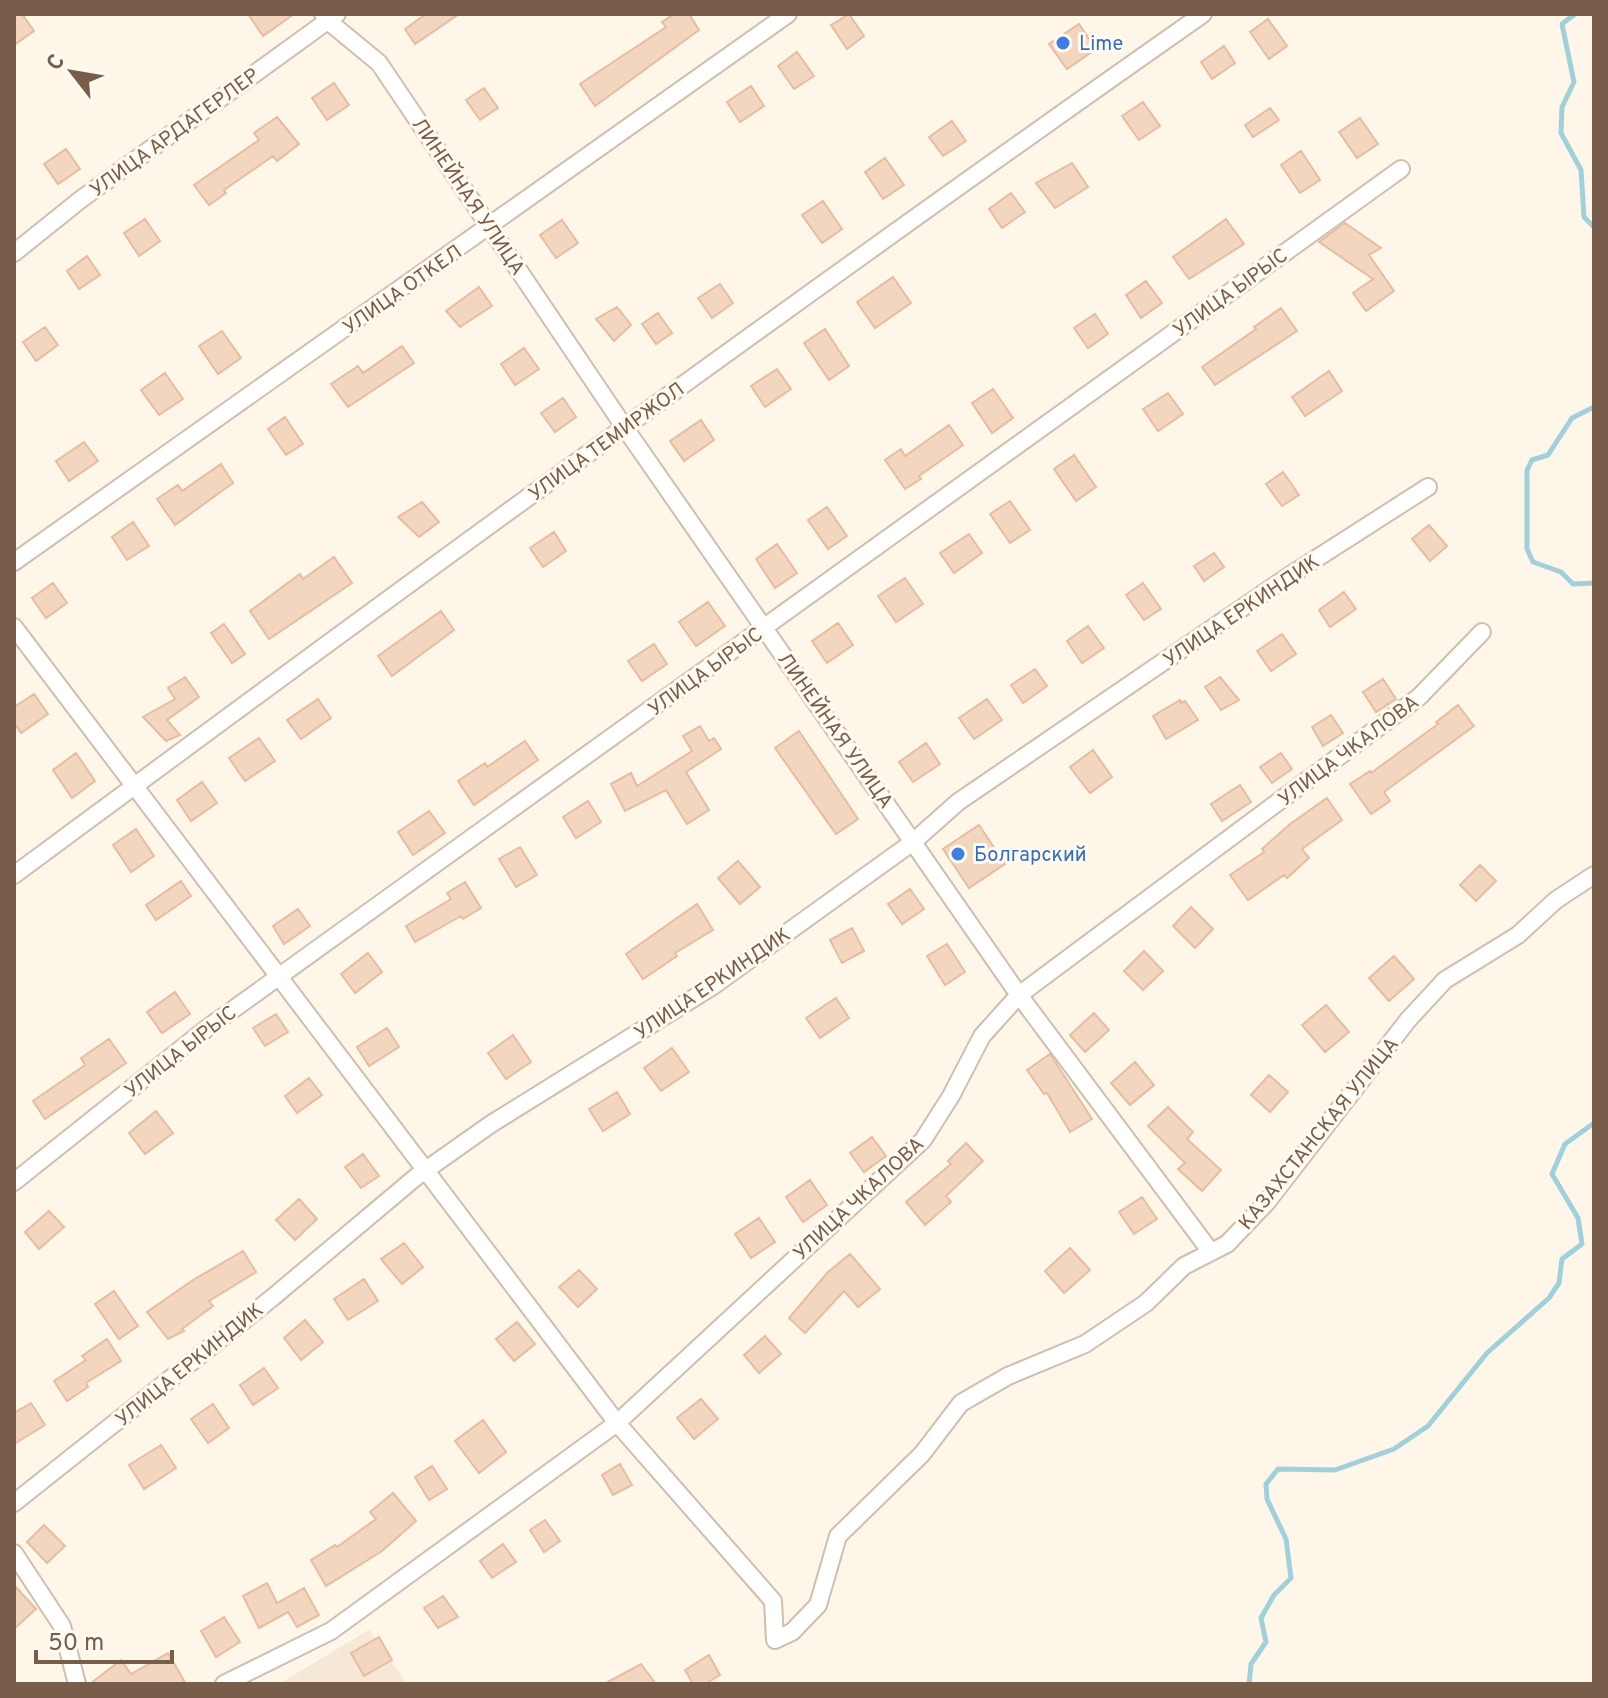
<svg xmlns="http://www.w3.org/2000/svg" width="1608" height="1698" font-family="Overpass,sans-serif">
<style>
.residential{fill:#f5e8d7}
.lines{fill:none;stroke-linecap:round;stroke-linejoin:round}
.stream{stroke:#a2d0da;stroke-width:5}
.building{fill:#f3d6c0;stroke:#e7bda0;stroke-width:2}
.street-casing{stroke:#d0beae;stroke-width:20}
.street{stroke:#fff;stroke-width:16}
.shop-dot{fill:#3f7fe0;stroke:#fffaf0;stroke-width:3}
.labels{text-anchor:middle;stroke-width:6;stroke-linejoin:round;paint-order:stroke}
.shop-label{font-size:20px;fill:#366cbe;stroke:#fffaf0;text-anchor:start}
.street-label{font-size:20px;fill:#795d4b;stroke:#fffaf0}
</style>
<rect width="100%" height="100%" fill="#fdf6e9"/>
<path class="residential" d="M369 1630 407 1684H279Z"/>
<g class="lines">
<path class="stream" d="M1575 14 1562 24 1574 82 1562 107 1561 133 1581 170 1584 217 1594 227
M1594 407 1572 418 1548 455 1532 460 1527 470V549L1533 562 1561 572 1573 584 1594 583
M1249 1684 1251 1664 1266 1642 1261 1618 1274 1595 1291 1578 1286 1539 1267 1499 1266 1484 1278 1469 1335 1470 1394 1449 1428 1426 1487 1353 1549 1298 1559 1283 1562 1259 1582 1244 1578 1218 1552 1174 1565 1144 1594 1123"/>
</g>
<path class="building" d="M14 14H22L34 31 14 45Z
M248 14H294L263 36Z
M426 14H459L415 44 405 29Z
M674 14H689L699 30 595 106 580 84 666 27 662 22Z
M849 14 864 36 847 49 831 25Z
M1268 19 1287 46 1269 59 1250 32Z
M1079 24 1096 49 1067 69 1049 44Z
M1224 46 1235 63 1212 79 1201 62Z
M797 52 814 76 794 89 778 66Z
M334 83 349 105 327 120 312 98Z
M751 86 764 106 740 122 727 102Z
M484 88 498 108 480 120 466 100Z
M1143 102 1160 126 1139 140 1122 116Z
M1270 108 1279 120 1253 137 1245 125Z
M277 117 299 144 277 161 273 156 224 190 226 193 209 205 194 185 259 140 254 133Z
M1360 118 1378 144 1357 158 1339 132Z
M952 121 966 141 943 156 929 137Z
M66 149 80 169 58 184 44 164Z
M1301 151 1320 180 1300 193 1281 165Z
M885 158 904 185 883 199 865 172Z
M1072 163 1088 187 1055 208 1036 183Z
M1011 193 1025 212 1002 228 989 209Z
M823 201 842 229 822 243 802 215Z
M145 219 160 241 139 256 124 233Z
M1226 219 1244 244 1189 279 1173 257Z
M562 220 578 243 556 258 540 235Z
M1345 223 1381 248 1369 255 1394 291 1366 311 1353 293 1373 279 1319 242Z
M87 256 100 275 79 289 67 271Z
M893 277 911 303 875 328 857 302Z
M1146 281 1162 303 1141 318 1126 295Z
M720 284 733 303 712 318 698 298Z
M479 287 492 306 460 327 446 311Z
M617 307 631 325 614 341 596 319Z
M1281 308 1297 331 1215 385 1202 367 1256 329 1254 327Z
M658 313 672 333 656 344 642 324Z
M1095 314 1108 334 1088 348 1074 328Z
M45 327 58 345 36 361 23 342Z
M825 329 849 366 829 380 804 343Z
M222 331 241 358 218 374 199 346Z
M402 346 414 363 348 407 331 384 358 366 363 373Z
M524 348 539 369 515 385 501 364Z
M777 369 791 389 765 407 751 386Z
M1329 371 1342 391 1305 416 1292 397Z
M165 373 183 399 159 415 141 390Z
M993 389 1013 418 992 433 972 403Z
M1168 393 1183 414 1158 431 1143 409Z
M563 398 576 417 555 432 541 413Z
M285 417 303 444 286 455 268 429Z
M701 420 714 440 684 461 670 441Z
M949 425 963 445 919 476 921 479 905 489 885 460 901 449 905 456Z
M84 442 98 461 69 481 56 461Z
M1074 455 1096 487 1076 501 1054 469Z
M221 464 233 483 175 525 157 499 178 485 182 491Z
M1283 472 1299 495 1282 506 1266 484Z
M1010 501 1030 530 1010 543 990 514Z
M422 502 439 522 419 537 398 517Z
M827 507 847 536 828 549 808 520Z
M133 522 149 546 127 560 112 537Z
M1429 525 1447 546 1430 561 1412 539Z
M554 532 566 551 543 567 530 548Z
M969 534 982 553 954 573 940 553Z
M777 544 797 573 775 588 756 559Z
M1214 553 1224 567 1204 581 1194 566Z
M334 557 352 583 269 639 250 611 300 574 303 579Z
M905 578 923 604 896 622 878 596Z
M53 583 67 603 46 618 32 598Z
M1143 583 1161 609 1144 620 1126 595Z
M1344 592 1356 609 1330 627 1319 610Z
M708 602 725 626 696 646 679 622Z
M441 611 454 630 392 676 378 656Z
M838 623 853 645 827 663 812 641Z
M224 624 245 654 232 663 211 633Z
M1088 626 1104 648 1082 663 1067 641Z
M1282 634 1296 654 1271 671 1257 651Z
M654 644 667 664 642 681 628 661Z
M1035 669 1047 686 1023 703 1011 685Z
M185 677 199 697 167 720 180 735 166 741 143 717 175 699 168 688Z
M1220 677 1239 700 1221 710 1205 687Z
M1383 679 1396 699 1376 712 1363 692Z
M34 694 48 714 21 733 14 723V707Z
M318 699 331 718 301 739 287 720Z
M987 699 1002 720 974 739 959 718Z
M1180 700 1181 703 1185 701 1198 720 1166 739 1153 716Z
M1458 705 1474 726 1384 792 1390 801 1371 814 1350 784 1370 771 1371 773 1438 724 1436 722Z
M1331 715 1343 733 1323 746 1312 727Z
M700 726 709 741 714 738 721 749 686 772 709 810 687 824 666 790 625 811 611 784 631 773 637 786 692 751 683 736Z
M799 731 858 819 836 834 775 748Z
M259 738 275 761 245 781 229 758Z
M525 741 538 760 474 805 458 781 485 763 487 767Z
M926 743 940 764 913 782 899 762Z
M1093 750 1112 777 1090 793 1070 767Z
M76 753 95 781 72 798 53 770Z
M1281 753 1292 769 1272 783 1260 767Z
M202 782 217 803 191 821 177 800Z
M1240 785 1251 802 1222 821 1211 804Z
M1327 798 1342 820 1302 849 1309 858 1287 878 1284 875 1248 900 1230 875 1264 852 1262 849 1290 824Z
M588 801 601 822 576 838 563 817Z
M429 811 445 833 413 855 398 832Z
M979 825 1005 864 969 888 943 849Z
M136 829 154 856 131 872 113 845Z
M520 847 537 875 516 887 499 859Z
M738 861 760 887 740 904 718 878Z
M1480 865 1496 881 1476 901 1460 885Z
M181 881 191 896 156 920 146 905Z
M465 882 481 908 463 919 461 916 415 942 406 926 451 899 447 893Z
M910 889 924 909 902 924 888 904Z
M697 904 713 930 675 953 677 956 643 979 626 954Z
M1191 907 1213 929 1195 948 1173 926Z
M298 909 310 926 284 944 273 926Z
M852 928 864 951 842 963 830 940Z
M947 944 965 972 945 985 927 956Z
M1144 951 1163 971 1143 990 1124 971Z
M368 953 382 972 355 993 341 974Z
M1394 956 1414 979 1389 1001 1369 978Z
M175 992 190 1014 162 1033 147 1012Z
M836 998 849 1018 820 1038 806 1018Z
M1326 1005 1349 1032 1325 1052 1302 1025Z
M1094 1013 1109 1030 1085 1052 1070 1035Z
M276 1014 288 1032 265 1046 253 1028Z
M387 1028 399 1047 369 1066 357 1047Z
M513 1035 531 1062 506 1079 488 1053Z
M109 1039 126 1063 45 1119 33 1101 85 1065 81 1058Z
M672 1048 689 1072 661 1091 644 1068Z
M1050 1054 1092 1119 1070 1132 1047 1093 1044 1094 1027 1070Z
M1135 1062 1154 1085 1130 1105 1111 1083Z
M1269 1075 1288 1092 1270 1112 1251 1095Z
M309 1078 322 1095 297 1113 285 1096Z
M617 1092 630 1114 603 1131 589 1109Z
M1168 1107 1193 1132 1187 1139 1221 1170 1202 1191 1178 1169 1185 1163 1148 1126Z
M156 1111 173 1133 145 1154 129 1133Z
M872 1137 886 1156 864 1172 850 1153Z
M966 1143 983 1161 946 1196 951 1202 925 1225 906 1202 951 1164 948 1161Z
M363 1154 379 1176 361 1188 345 1167Z
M810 1180 827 1205 803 1222 786 1197Z
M1142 1197 1157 1219 1134 1234 1119 1212Z
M299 1199 317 1219 295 1240 276 1220Z
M49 1211 64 1227 39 1249 25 1232Z
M759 1218 775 1242 751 1258 735 1234Z
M404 1243 423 1267 402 1284 381 1259Z
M1070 1248 1090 1270 1064 1293 1045 1271Z
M243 1251 256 1272 209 1301 213 1306 182 1329 184 1331 168 1339 147 1312 193 1280Z
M850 1254 880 1289 858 1307 844 1291 805 1333 789 1318 828 1272Z
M579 1270 597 1289 578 1307 559 1287Z
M364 1279 378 1301 348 1320 334 1299Z
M114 1291 138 1326 119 1339 95 1304Z
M305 1320 323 1342 301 1360 284 1338Z
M517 1322 535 1344 514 1361 496 1339Z
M765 1336 781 1354 759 1373 744 1355Z
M107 1339 121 1361 86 1383 88 1387 67 1401 54 1381 86 1360 82 1356Z
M264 1368 278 1388 253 1405 240 1385Z
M701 1399 718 1419 694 1439 677 1418Z
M31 1403 45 1425 14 1444V1413Z
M213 1404 229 1428 208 1443 191 1419Z
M483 1420 506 1452 479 1473 455 1441Z
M161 1445 176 1468 144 1489 129 1465Z
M620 1464 632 1485 613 1495 602 1475Z
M432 1466 447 1489 429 1500 415 1477Z
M393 1493 416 1521 382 1551 326 1586 311 1560 335 1545 337 1547 376 1519 370 1512Z
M545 1520 560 1541 544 1552 530 1530Z
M44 1525 65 1546 47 1563 27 1542Z
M503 1544 516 1562 492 1578 480 1561Z
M267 1583 277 1603 304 1588 319 1615 297 1627 288 1612 259 1628 243 1596Z
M14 1585 36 1609 14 1629Z
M443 1596 458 1617 438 1628 424 1608Z
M224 1617 240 1642 216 1657 201 1631Z
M379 1637 392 1660 364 1676 351 1653Z
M168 1653 186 1684H90L121 1660 131 1674Z
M709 1655 720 1675 705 1684H693L685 1670Z
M641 1664 656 1684H604Z"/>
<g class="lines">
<g class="street-casing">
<path id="street" d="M323 14 328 21 379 63 625 428 1019 995 1211 1252
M14 253 80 200 337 14
M14 562 788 14
M14 627 617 1423 773 1601 775 1640 792 1632 818 1605 838 1536 922 1454 961 1403 1008 1376 1085 1344 1146 1303 1184 1266 1227 1244 1267 1202 1408 1020 1445 980 1518 935 1556 900 1594 875
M14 875C407 584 802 295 1203 14
M14 1182 206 1029 1401 169
M14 1503 272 1298 416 1177 491 1124 713 986 913 842 958 802 1286 578 1428 487
M14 1553 62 1626 77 1684
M224 1684 331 1631 617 1423 923 1140 951 1096 982 1036 1019 995 1419 697 1482 632"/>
</g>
<use href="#street" class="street"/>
</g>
<g class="shop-dot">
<circle cx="1063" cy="43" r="8"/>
<circle cx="958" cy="854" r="8"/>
</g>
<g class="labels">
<g class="shop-label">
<text x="1079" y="50">Lime</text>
<text x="974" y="861">Болгарский</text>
</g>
<g class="street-label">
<text transform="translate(174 132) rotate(-36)" y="7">УЛИЦА АРДАГЕРЛЕР</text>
<text transform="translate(469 196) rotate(56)" y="7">ЛИНЕЙНАЯ УЛИЦА</text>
<text transform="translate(402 289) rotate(-35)" y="7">УЛИЦА ОТКЕЛ</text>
<text transform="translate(1230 292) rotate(-36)" y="7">УЛИЦА ЫРЫС</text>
<text transform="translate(606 441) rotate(-36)" y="7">УЛИЦА ТЕМИРЖОЛ</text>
<text transform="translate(1241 610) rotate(-34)" y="7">УЛИЦА ЕРКИНДИК</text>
<text transform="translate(705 671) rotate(-36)" y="7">УЛИЦА ЫРЫС</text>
<text transform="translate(836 730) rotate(55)" y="7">ЛИНЕЙНАЯ УЛИЦА</text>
<text transform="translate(1348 750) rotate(-37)" y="7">УЛИЦА ЧКАЛОВА</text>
<text transform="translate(712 983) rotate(-34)" y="7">УЛИЦА ЕРКИНДИК</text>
<text transform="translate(180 1051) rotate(-38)" y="7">УЛИЦА ЫРЫС</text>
<text transform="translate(1318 1133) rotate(-51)" y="7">КАЗАХСТАНСКАЯ УЛИЦА</text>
<text transform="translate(858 1198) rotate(-43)" y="7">УЛИЦА ЧКАЛОВА</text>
<text transform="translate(189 1364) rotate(-39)" y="7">УЛИЦА ЕРКИНДИК</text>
</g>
</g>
<rect width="1608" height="1698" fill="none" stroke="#795d4b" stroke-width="32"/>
<g transform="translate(72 72) rotate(301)" stroke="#fffaf0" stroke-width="6" paint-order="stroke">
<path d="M0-6L14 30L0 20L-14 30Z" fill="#795d4b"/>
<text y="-12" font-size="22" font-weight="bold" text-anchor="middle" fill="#795d4b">С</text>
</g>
<path d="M36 1650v12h136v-12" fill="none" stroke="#795d4b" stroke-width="4"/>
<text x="48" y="1650" font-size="24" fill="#795d4b" stroke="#fffaf0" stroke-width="6" paint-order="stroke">50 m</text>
</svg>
